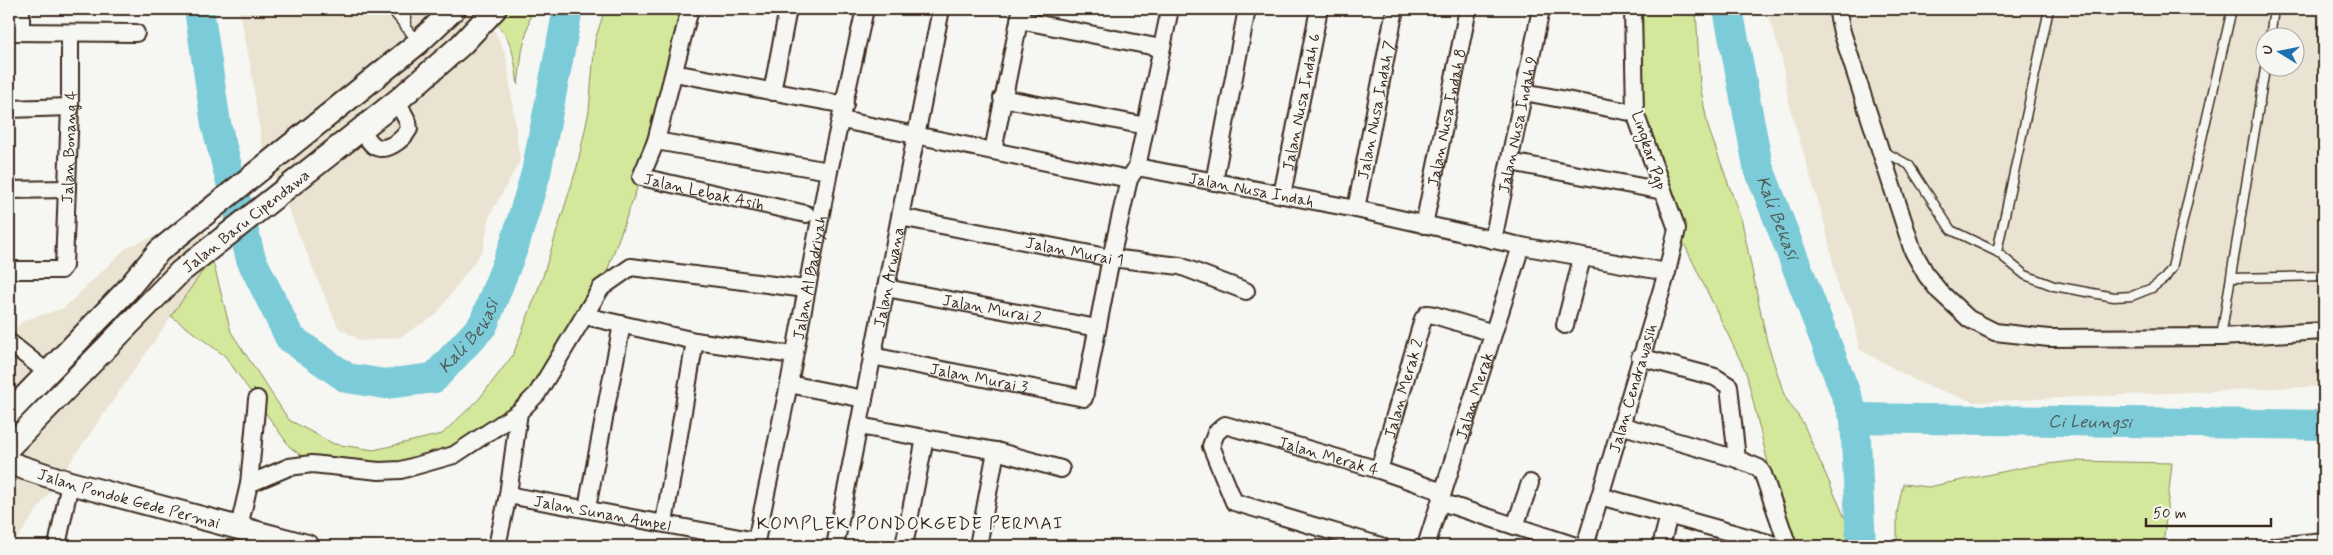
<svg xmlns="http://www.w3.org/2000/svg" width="2333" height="555" font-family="Mynerve,sans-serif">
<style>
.built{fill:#eae3d2;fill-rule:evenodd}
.green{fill:#d4e89c;stroke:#88895d}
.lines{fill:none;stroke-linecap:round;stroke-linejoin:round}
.river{stroke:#7ccbd8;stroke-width:30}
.lane-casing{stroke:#3b2a1e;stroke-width:11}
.street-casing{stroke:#3b2a1e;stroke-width:20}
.secondary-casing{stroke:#3b2a1e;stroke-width:26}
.lane{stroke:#f6f6f2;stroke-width:8}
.street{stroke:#f6f6f2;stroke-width:16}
.secondary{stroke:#f6f6f2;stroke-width:22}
.labels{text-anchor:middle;stroke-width:4.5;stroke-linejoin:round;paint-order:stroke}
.street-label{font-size:16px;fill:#3b2a1e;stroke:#f6f6f2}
.water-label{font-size:18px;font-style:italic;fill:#4e5a56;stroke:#f6f6f2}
.neighbourhood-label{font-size:18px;letter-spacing:1px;fill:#3b2a1e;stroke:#f6f6f2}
</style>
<rect width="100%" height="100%" fill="#f6f6f2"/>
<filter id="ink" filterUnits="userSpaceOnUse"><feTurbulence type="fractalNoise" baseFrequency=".02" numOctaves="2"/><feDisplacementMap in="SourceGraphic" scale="10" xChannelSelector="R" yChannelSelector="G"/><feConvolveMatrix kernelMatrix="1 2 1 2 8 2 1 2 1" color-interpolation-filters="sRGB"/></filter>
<g filter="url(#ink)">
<path class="built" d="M239 9H483L506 54 520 161 490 215 483 250 436 315 400 337 361 341 339 328 333 316 262 146 250 63Z
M1766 9H2324V386L1974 402 1920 383 1859 349 1851 309 1839 291 1825 225 1789 105 1782 58ZM2266 38H2296V68H2266Z
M201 216 212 258 12 546H9V334L25 320 64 308 126 248Z"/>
<path class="green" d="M495 9H532L522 52 518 85C514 57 513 34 488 18Z
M605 9H690L641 177 601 288 537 394 454 455 401 470 312 464 290 447 225 356 171 316 212 258 231 332 289 420 334 444 374 450 442 434 479 399 513 355 542 279 577 167 589 111 595 40Z
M1633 9H1696L1700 85 1708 127 1742 222 1767 342 1785 397 1803 423 1852 534 1854 546H1788L1746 372 1677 229 1645 143Z
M2073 461 2172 463 2163 546H1897V513L1903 484 1928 487 2031 466Z"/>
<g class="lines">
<g class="river">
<path id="s1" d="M199 9 216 124 251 259 290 338 347 378 385 384 434 378 483 325 515 243 536 173 568 9"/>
<path id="s2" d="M1728 9 1758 166 1855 418 1861 546"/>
<path id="s3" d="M1855 418 2324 425"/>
</g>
<g class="lane-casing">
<path id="lane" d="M391 9 417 41
M406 9V28
M2270 38 2274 9
M1883 151 1909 165 1951 230 1997 252 2025 275 2054 286 2114 297 2132 296 2152 288 2165 278 2172 268 2232 9
M1997 252 2049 9
M2231 278 2324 276
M2221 337 2266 63"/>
</g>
<g class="street-casing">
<g id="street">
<path d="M21 9V32"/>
<path id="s4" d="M690 9 656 141 641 177 806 214"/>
<path d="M1837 9 1842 32 1913 251 1927 276 1939 291 1969 319 1995 332 2049 338 2221 337 2324 331"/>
<path d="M1019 20 1161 48"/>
<path d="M9 32 136 33"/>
<path d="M674 73 845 105"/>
<path d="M772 92 788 9"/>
<path d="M1524 92 1635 113"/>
<path d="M1002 98 1146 126"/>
<path d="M9 109 70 107"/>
<path id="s5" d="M842 120 1129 179 1137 167 1356 209 1521 246 1667 272"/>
<path d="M361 129C365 134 368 141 373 145 385 154 403 140 409 129L408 122 397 101"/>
<path d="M656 141 829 171"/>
<path d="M993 151 1021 11"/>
<path d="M1510 162 1663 191"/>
<path d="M1137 167 1170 9"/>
<path d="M1214 182 1247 9"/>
<path d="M9 190 67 189"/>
<path id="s6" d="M1282 195 1319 9"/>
<path id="s7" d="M1356 209 1395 9"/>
<path id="s8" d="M900 217 1111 258 1180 266 1246 291"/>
<path id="s9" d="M1424 225 1468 9"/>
<path id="s10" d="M1493 240 1541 9"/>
<path id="s11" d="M9 270H61L64 266 70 107V34"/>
<path id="s12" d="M886 288 1097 328"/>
<path d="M585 316 695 341 793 355"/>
<path d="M1565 325 1582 258"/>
<path d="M9 342 48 373"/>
<path id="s13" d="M872 356 1084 398 1111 258 1129 179"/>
<path d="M1640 357 1715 377 1729 386 1737 459 1759 468 1763 474 1788 546"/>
<path d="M789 384 864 399"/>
<path d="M1620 425 1737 459"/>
<path d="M859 426 996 451 1061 469"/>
<path id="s14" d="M1379 470 1423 319 1427 314 1434 315 1493 333"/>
<path d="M249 484 257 399"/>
<path id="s15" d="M508 495 756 541"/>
<path d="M1600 496 1779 546"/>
<path d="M1441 502 1576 546"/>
<path d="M587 508 622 324"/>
<path d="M664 523 695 341"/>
<path d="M1515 526 1530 483"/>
<path d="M239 527 249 484 289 467 312 464 379 471 401 470 454 455 519 412 537 394 601 288 631 267 806 289"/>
<path d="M57 546 70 483"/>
<path d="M497 546 508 495 519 412"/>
<path id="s16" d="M755 546 789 384 829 171 865 9"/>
<path id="s17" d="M835 546 941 9"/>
<path d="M904 546 925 438"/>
<path d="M978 546 996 451"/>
<path id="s18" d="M1381 546 1234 502 1211 446 1216 433 1225 425 1379 470 1443 492"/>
<path id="s19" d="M1426 546 1521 246"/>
<path id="s20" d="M1585 546 1667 272 1677 229 1635 113 1633 9"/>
<path d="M1661 546 1669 515"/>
<path d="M2275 546 2324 541"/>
</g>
</g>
<g class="secondary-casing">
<g id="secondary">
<path d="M9 413 126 291 159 251 418 43 454 9"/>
<path id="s21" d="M9 447 180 272 397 101 461 45 495 9"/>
<path id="s22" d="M9 463 70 483 307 546"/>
</g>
</g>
<use href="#lane" class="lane"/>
<use href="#street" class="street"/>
<use href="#secondary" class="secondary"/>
</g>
</g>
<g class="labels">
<g class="street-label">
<text dy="6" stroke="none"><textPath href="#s6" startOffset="95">Jalan Nusa Indah 6</textPath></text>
<text dy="6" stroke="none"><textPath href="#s7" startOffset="101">Jalan Nusa Indah 7</textPath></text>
<text dy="6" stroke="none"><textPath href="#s9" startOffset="110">Jalan Nusa Indah 8</textPath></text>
<text dy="6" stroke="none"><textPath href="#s10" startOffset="118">Jalan Nusa Indah 9</textPath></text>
<text dy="6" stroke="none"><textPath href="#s11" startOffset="176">Jalan Bonang 4</textPath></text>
<text transform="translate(1650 150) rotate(72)" y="6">Lingkar Pgp</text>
<text dy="6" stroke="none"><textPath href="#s5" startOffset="424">Jalan Nusa Indah</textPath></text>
<text dy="6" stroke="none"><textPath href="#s4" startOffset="240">Jalan Lebak Asih</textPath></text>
<text dy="6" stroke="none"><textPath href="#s21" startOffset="328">Jalan Baru Cipendawa</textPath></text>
<text dy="6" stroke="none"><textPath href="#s8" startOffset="178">Jalan Murai 1</textPath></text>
<text dy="6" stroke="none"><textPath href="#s16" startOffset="274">Jalan Al Badriyah</textPath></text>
<text dy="6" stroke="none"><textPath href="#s17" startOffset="274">Jalan Arwana</textPath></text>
<text dy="6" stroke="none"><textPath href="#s12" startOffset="108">Jalan Murai 2</textPath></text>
<text dy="6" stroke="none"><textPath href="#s13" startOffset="109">Jalan Murai 3</textPath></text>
<text dy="6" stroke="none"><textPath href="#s14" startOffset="85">Jalan Merak 2</textPath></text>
<text dy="6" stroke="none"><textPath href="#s20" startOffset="165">Jalan Cendrawasih</textPath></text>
<text dy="6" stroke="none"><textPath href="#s19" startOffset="158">Jalan Merak</textPath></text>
<text dy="6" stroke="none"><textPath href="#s18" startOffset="348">Jalan Merak 4</textPath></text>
<text dy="6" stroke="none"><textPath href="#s22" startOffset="125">Jalan Pondok Gede Permai</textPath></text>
<text dy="6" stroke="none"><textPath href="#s15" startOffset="96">Jalan Sunan Ampel</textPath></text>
</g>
<g class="water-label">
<text dy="6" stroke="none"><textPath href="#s2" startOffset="215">Kali Bekasi</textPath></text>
<text dy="6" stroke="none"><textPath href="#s1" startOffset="556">Kali Bekasi</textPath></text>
<text dy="6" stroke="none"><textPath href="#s3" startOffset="235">Ci Leungsi</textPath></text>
</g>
<g class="neighbourhood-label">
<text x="910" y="529">KOMPLEK PONDOKGEDE PERMAI</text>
</g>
</g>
<rect width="2333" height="555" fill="none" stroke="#f6f6f2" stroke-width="30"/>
<rect x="15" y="15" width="2303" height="525" fill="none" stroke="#3b2a1e" stroke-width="2" filter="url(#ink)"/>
<g transform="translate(2280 52) rotate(280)"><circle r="24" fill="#f6f6f2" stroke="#aba49d"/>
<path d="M0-4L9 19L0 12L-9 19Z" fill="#1f6fb2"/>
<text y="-8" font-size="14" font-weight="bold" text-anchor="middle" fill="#3b2a1e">U</text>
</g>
<path d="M2146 518v8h125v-8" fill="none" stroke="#3b2a1e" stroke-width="2.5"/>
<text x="2153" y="518" font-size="15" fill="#3b2a1e" stroke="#f6f6f2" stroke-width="4" paint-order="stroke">50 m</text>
</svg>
